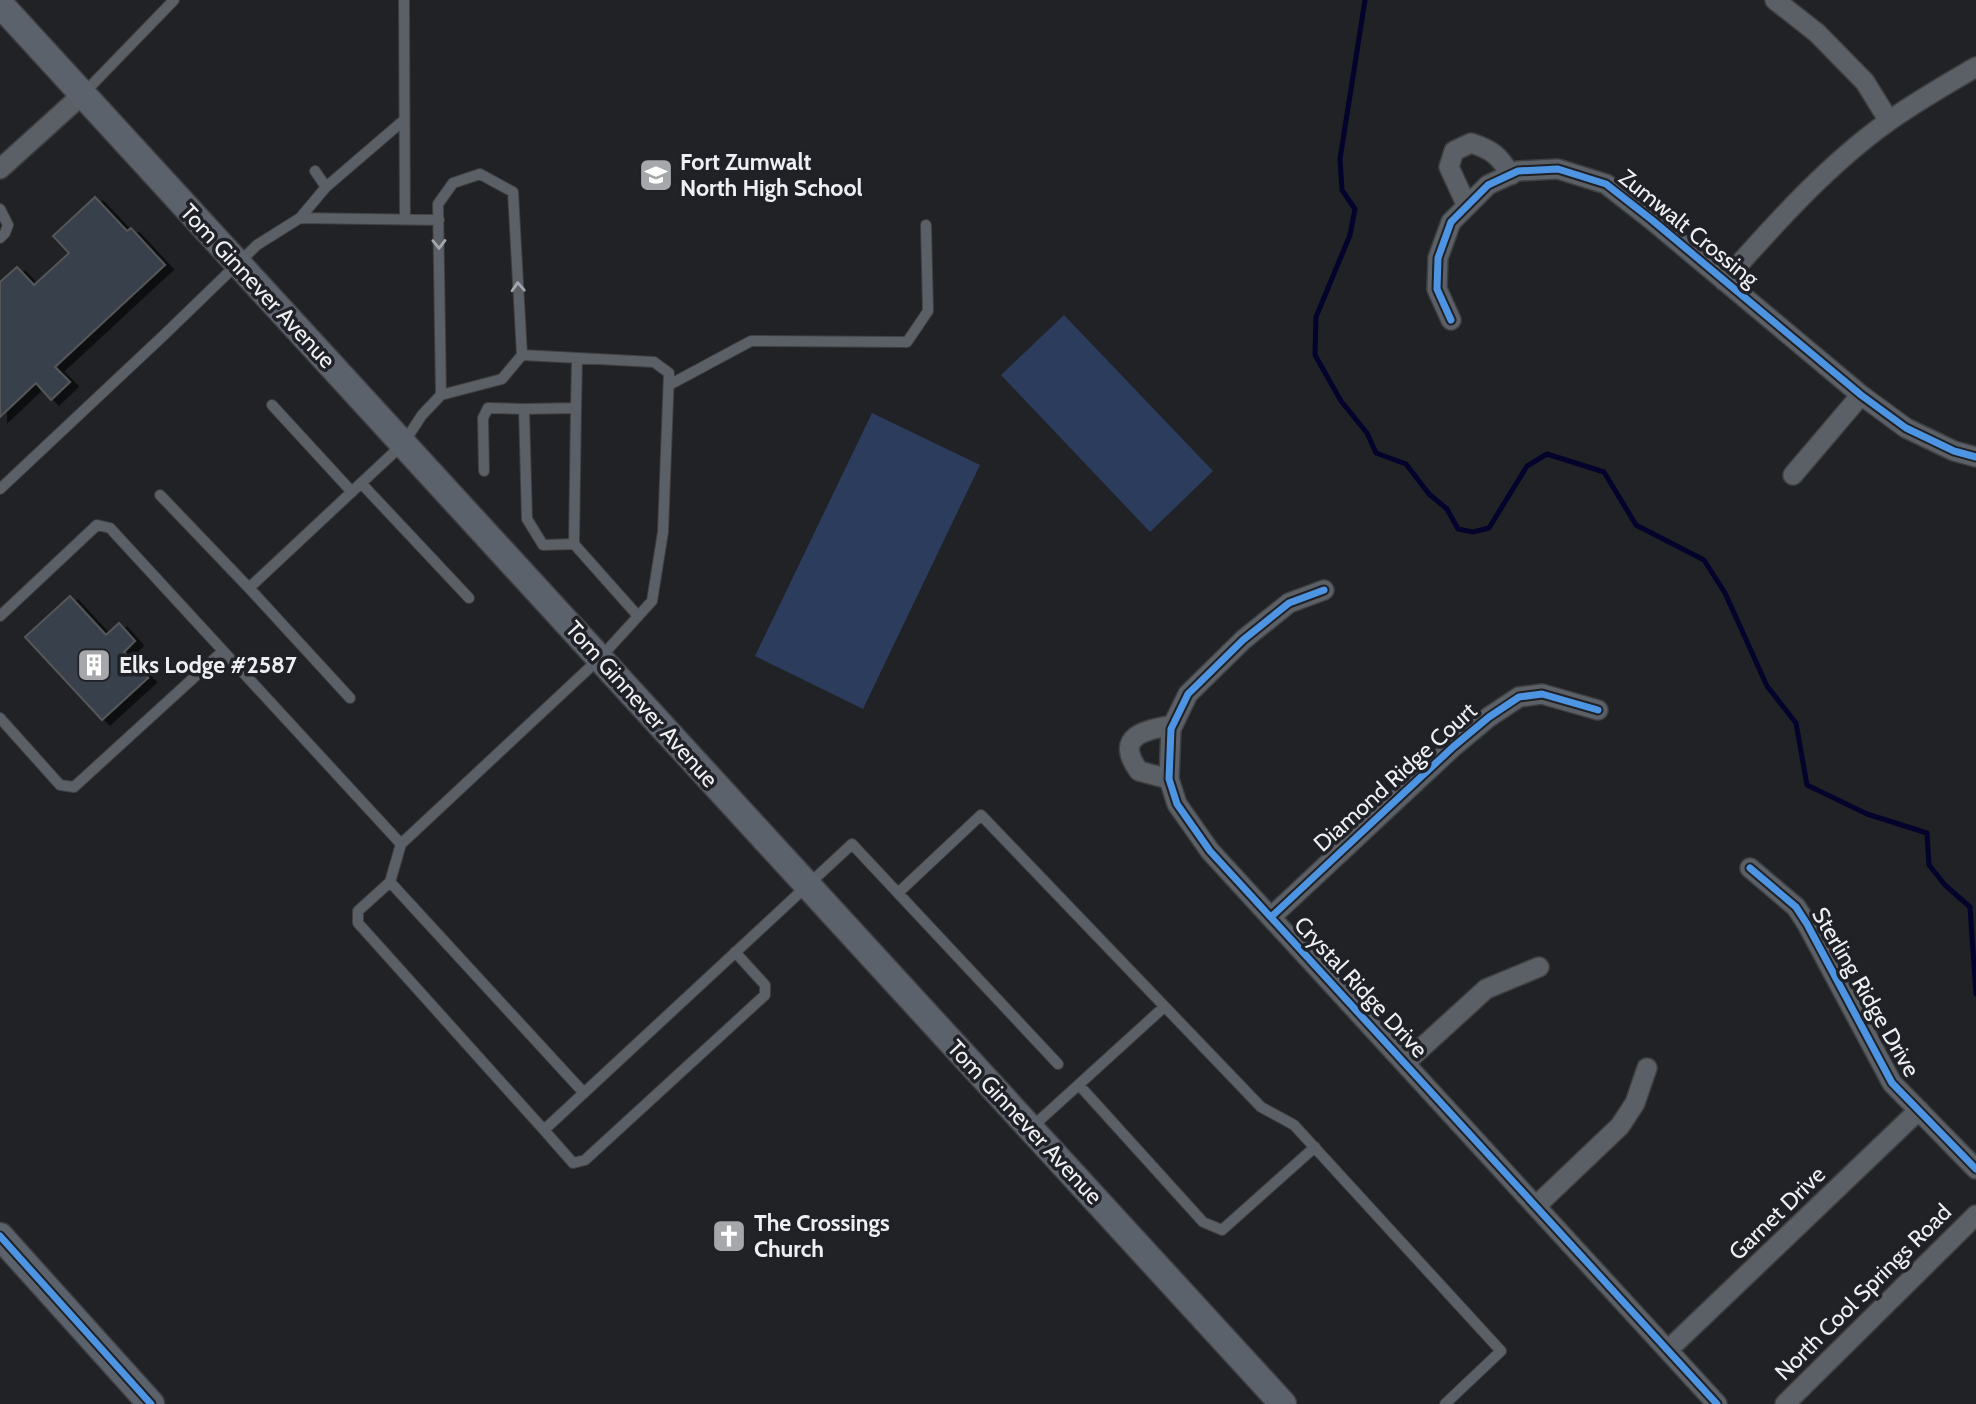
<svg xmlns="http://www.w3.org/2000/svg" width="1976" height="1404" font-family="Cabin,sans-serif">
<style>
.green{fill:#2b3c5d}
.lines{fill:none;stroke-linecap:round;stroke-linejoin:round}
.stream{stroke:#03032b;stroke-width:5}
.building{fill:#393f4b;stroke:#545658;stroke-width:2;filter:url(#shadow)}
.lane-casing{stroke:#3e3f41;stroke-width:12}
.street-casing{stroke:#3e3f41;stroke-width:22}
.secondary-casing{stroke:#3e3f41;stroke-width:29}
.lane{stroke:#5b5f66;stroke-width:10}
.street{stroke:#5b5f66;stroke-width:19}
.secondary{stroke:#5c626b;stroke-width:26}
.cycleway-casing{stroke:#1f2126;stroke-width:11}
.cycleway{stroke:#4d94e3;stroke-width:7}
.oneway{stroke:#a4a7ac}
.labels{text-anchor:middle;stroke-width:7;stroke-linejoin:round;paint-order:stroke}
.poi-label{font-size:23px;font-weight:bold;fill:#edeff2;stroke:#1f2126;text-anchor:start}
.street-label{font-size:23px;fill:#edeff2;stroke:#1f2126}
</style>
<defs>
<filter id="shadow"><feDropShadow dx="8" dy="4.5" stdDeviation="0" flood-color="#0009"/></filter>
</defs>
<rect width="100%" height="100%" fill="#202225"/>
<path class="green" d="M1064 315 1213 471 1150 532 1001 375Z
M872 413 980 465 863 709 755 656Z"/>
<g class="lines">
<path class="stream" d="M1365 0 1340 159 1342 190 1355 209 1350 235 1316 317 1315 355 1341 401 1367 433 1376 453 1406 464 1429 494 1447 509 1458 529 1473 532 1489 528 1527 466 1547 454 1604 472 1636 525 1704 560 1725 593 1767 686 1796 723 1807 785 1867 814 1927 833 1929 865 1945 885 1970 907 1976 994"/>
</g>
<path class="building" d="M95 197 127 231 131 228 165 265 55 367 70 382 51 400 36 383 0 417V282L17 267 34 285 69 253 53 236Z
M70 596 106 635 119 623 135 641 124 652 148 678 102 720 25 637Z"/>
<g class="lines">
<g class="lane-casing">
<path id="lane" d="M404 0 405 219
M84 93 174 0
M404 120 326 187 300 218 439 220
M315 171 326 187
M0 209 8 225 5 233 0 238
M669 385 751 341 907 342 928 311 926 225
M272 405 352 492
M524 409 576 408 577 358
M484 471 483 418 488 408 524 409 527 519 543 545 574 544 638 616
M361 483 469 598
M0 489 164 335 257 245 300 218
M160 495 249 588
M574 544 576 408
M0 616 97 525 110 528 401 844 390 882 358 911V923L544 1130 852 844 1058 1064
M350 698 249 588 403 444 422 415 441 395 502 379 522 355 513 192 480 174 453 183 438 204 441 395
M0 718 60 785 74 787 223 651
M401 844 600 658 652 601 663 532 669 373 654 362 522 355
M390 882 584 1093
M898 893 981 815 1261 1107 1294 1125 1501 1351 1445 1404
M1079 1085 1203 1222 1222 1230 1315 1147
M1031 1128 1164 1007
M544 1130 573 1163 585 1160 765 995V985L735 952"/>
</g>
<g class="street-casing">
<path id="street" d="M1775 0 1817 33 1865 82 1889 121
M0 169 83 94
M1467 206 1449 167 1454 151 1471 143C1493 150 1499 156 1511 175
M1724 281C1774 225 1828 164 1889 121 1917 101 1947 84 1976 67
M1451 320 1437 289 1438 258 1451 222 1488 185 1518 171 1558 169 1606 184 1652 220 1861 395 1906 428 1954 451 1976 457
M1793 475 1861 395
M1324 590 1289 603 1243 640 1188 694 1171 729 1169 779 1177 804 1210 851 1717 1404
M1169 779 1139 771C1113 736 1145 730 1173 725
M1750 868 1796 907 1807 924 1892 1083 1976 1169
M1271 917 1453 747 1489 717 1519 697 1542 694 1598 710
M1405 1063 1486 989 1539 967
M1536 1206 1620 1126 1635 1103 1647 1068
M1668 1350 1919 1110
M1785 1404 1976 1215"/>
</g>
<g class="secondary-casing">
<path id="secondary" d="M0 4 1283 1404
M0 1236 151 1404"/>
</g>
<use href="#lane" class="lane"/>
<use href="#street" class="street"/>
<use href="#secondary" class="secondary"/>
<g class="cycleway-casing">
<path id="cycleway" d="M1451 320 1437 289 1438 258 1451 222 1488 185 1518 171 1558 169 1606 184 1652 220 1861 395 1906 428 1954 451 1976 457
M1324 590 1289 603 1243 640 1188 694 1171 729 1169 779 1177 804 1210 851 1717 1404
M1750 868 1796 907 1807 924 1892 1083 1976 1169
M1271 917 1453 747 1489 717 1519 697 1542 694 1598 710
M0 1236 151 1404"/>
</g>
<use href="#cycleway" class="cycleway"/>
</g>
<defs><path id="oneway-chevron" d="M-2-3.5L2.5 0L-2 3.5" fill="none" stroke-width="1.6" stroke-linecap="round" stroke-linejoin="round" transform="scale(1.75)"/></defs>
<g class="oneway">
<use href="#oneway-chevron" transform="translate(439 244) rotate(89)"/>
<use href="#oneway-chevron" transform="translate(518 287) rotate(-93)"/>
</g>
<defs>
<g id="school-square" transform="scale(1.75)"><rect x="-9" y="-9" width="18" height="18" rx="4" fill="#a5a7aa" stroke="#1f2126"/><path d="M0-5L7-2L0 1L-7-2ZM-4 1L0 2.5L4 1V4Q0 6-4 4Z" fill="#fff"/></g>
<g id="building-square" transform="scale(1.75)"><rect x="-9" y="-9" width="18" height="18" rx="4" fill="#a5a7aa" stroke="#1f2126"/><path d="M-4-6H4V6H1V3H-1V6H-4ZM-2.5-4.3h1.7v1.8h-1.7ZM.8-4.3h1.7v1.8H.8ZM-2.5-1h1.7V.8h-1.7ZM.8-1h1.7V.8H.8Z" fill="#fff"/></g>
<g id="church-square" transform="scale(1.75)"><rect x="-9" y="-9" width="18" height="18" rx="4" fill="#a5a7aa" stroke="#1f2126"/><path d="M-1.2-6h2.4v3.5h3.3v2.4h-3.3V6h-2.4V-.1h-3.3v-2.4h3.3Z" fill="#fff"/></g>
</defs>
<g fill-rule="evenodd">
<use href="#school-square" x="656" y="175"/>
<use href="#building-square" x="94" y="665"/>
<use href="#church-square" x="729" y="1236"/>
</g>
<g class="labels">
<g class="poi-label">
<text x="680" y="170">Fort Zumwalt<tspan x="680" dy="26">North High School</tspan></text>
<text x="119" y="673">Elks Lodge #2587</text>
<text x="754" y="1231">The Crossings<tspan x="754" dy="26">Church</tspan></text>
</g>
<g class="street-label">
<text transform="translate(1689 228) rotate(39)" y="8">Zumwalt Crossing</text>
<text transform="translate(258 286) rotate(47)" y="8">Tom Ginnever Avenue</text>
<text transform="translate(642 704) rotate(48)" y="8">Tom Ginnever Avenue</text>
<text transform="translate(1395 777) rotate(-42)" y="8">Diamond Ridge Court</text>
<text transform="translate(1361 987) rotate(47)" y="8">Crystal Ridge Drive</text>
<text transform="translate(1866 992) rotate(60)" y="8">Sterling Ridge Drive</text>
<text transform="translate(1025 1122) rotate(47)" y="8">Tom Ginnever Avenue</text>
<text transform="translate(1777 1213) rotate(-44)" y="8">Garnet Drive</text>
<text transform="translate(1863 1292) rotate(-45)" y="8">North Cool Springs Road</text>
</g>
</g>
</svg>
